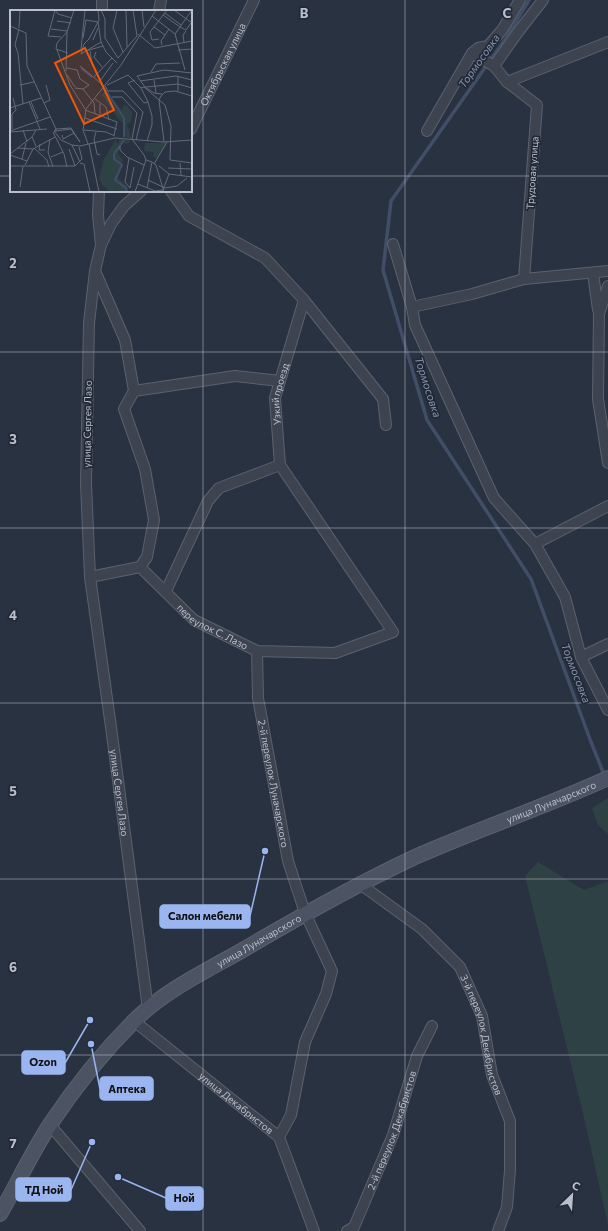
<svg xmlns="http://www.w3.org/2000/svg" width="608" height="1231" font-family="Commissioner,sans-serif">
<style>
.green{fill:#2e4144}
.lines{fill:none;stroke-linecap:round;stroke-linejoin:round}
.stream{stroke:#414e68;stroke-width:3.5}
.minor-casing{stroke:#5b626e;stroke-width:12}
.secondary-casing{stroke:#5b626e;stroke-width:16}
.minor{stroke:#3d4450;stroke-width:10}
.secondary{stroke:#4c5363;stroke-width:14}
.grid{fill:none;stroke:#babfcb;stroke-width:1;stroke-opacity:0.55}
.labels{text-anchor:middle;stroke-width:3.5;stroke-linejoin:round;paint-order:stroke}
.street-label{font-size:10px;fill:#babfcb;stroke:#222936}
.water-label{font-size:11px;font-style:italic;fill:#8594af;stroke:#222936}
.inset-river{fill:none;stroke:#414e68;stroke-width:2}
.inset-road{fill:none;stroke:#636a78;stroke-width:1}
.view{fill:#e8590c;fill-opacity:0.15;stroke:#e8590c;stroke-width:2}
.inset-edge{fill:none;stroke:#babfcb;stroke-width:2}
.grid-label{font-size:13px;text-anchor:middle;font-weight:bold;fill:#babfcb;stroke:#222936;stroke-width:3.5;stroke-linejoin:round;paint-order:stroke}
.leader{fill:none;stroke:#9ab5f0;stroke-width:1.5}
.callout-dot{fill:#9ab5f0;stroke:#222936;stroke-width:1.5}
.callout{fill:#9ab5f0;stroke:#9ab5f0;stroke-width:1.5}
.callout-label{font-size:11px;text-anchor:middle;font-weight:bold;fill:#111}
</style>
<rect width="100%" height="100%" fill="#293240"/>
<path class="green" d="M608 798V834L598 825 592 808Z
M538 862 584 890 608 881V1225L585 1122 525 876Z"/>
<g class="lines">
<path class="stream" d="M529 0 506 38 391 201 383 270 427 420 531 579 591 742 605 777"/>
<g class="minor-casing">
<g id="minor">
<path d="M102 0V11"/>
<path d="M159 11 161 0"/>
<path d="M472 53 494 66 507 82 608 42"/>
<path d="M494 66 518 32 543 0"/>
<path d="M507 82 537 105 524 279"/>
<path id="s1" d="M191 129 254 0"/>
<path d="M427 131 472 53 478 48 488 46 502 30 520 0"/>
<path d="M99 191 98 215 101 245"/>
<path id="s2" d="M141 191 124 206 111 224 101 245 95 271 89 323 86 483 90 577 111 727 148 1009"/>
<path d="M393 244 412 307 415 325 494 498 535 544 565 597 581 657 608 710"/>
<path d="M593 273 598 310"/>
<path d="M608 286 599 314 598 399 608 463"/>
<path d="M304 300 383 399 386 425"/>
<path d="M412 307 472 294 524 279 608 271"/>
<path d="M134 391 235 376 280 381"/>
<path d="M535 544 608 506"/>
<path id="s3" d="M140 567 194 620 257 651 335 653 393 632 280 465 275 398 304 300 265 258 189 216 171 191"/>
<path d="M90 577 140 567 147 557 154 520 145 469 124 409 134 391 125 340 95 271"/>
<path d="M166 591 208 501 219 488 280 465"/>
<path id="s4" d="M257 651 258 698 288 861 305 913 332 971 326 994 305 1042 291 1115 279 1137"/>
<path d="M581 657 608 644"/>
<path id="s5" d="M360 884 422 929 460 967 482 1016 492 1075 510 1121V1170L507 1207 498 1231"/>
<path id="s6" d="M134 1021 279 1137 314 1231"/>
<path d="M50 1125 140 1231"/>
<path id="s7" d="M347 1231 354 1227 393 1135 417 1056 432 1026"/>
</g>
</g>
<g class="secondary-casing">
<g id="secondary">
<path id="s8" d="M0 1214C17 1184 32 1152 51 1123 75 1087 103 1052 134 1021 164 991 204 972 241 951 297 918 355 885 415 857 478 829 545 807 608 778"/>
</g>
</g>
<use href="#minor" class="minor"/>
<use href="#secondary" class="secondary"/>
</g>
<path class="grid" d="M203 0V1231M405 0V1231M0 176H11M191 176H608M0 352H608M0 528H608M0 703H608M0 879H608M0 1055H608"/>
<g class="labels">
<g class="street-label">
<text dy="4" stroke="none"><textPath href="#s1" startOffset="72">Октябрьская улица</textPath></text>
<text transform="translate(532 173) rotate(-86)" y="4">Трудовая улица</text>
<text dy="4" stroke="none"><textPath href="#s3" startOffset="559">Узкий проезд</textPath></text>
<text transform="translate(87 424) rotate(-89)" y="4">улица Сергея Лазо</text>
<text dy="4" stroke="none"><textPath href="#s3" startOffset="95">переулок С. Лазо</textPath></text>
<text dy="4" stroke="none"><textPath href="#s4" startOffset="134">2-й переулок Луначарского</textPath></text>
<text dy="4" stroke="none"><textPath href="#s2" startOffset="619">улица Сергея Лазо</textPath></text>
<text dy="4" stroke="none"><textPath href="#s8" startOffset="709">улица Луначарского</textPath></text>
<text dy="4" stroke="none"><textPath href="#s8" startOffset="385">улица Луначарского</textPath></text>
<text dy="4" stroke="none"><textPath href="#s5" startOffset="202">3-й переулок Декабристов</textPath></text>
<text dy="4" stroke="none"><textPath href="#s6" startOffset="131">улица Декабристов</textPath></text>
<text dy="4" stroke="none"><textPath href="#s7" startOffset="112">2-й переулок Декабристов</textPath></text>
</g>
<g class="water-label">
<text transform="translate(479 61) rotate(-55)" y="4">Тормосовка</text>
<text transform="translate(428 387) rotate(72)" y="4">Тормосовка</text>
<text transform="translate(576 673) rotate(69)" y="4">Тормосовка</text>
</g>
</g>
<g transform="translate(10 10)">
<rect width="182" height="182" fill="#293240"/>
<path d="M95 78 98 84 110 98 113 100V96L116 95 122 102 121 112 117 114 121 128 113 127V112L109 110 91 84 96 82 93 79ZM109 128 121 131 117 134 112 132 108 144 113 150 108 168 118 177 117 182 105 180 101 182 93 176 89 169 93 151 106 129 107 133H109ZM135 133H156L147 148 143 147 144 142 134 141Z" fill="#2e4144"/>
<path class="inset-river" d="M71 58 82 67M95 79 114 108V127M114 130 104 144V149L112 155 105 170 116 178 117 182"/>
<path class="inset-road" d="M45 0 38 26 51 27M45 0 48 4 62 8M91 0 95 9V28L108 48 127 26 123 0M107 0 103 18 113 42M116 0 117 37M132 0 134 17M164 0 182 13M155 3 171 15M153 5 170 17M142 6 165 24 175 60M47 11 61 13M0 16 16 23 17 56 46 119 44 121H46V119M144 17 155 25M170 17 176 20 181 13M9 18 10 0M9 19 5 35 8 43 13 94M41 19 57 21M128 24 145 38M165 24 182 0M73 28 76 10 88 12 91 32 96 42 107 53M149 29 142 30 140 22 157 0M83 30 88 18M174 32 173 25 176 21M47 33 46 39 58 43M47 33 57 22M152 35 151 31 159 19M145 38 182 31M71 39 75 0M47 40 60 75 75 99M168 40 182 39M76 41 93 36M80 41 82 54 87 63M86 42 84 47 92 57M71 44 74 34 79 29 89 10 88 0M71 44 91 32M70 56 94 76M57 58 67 60 70 69 79 75 73 79 65 78M56 61 57 22 64 0M141 62 146 54 170 53M57 65 65 77M168 66V81M84 67 102 48M125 70 118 73 134 93 138 92M144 70 146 83M90 71 103 53M130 71 166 66 182 70M10 75 24 72M97 75 118 65 131 78 138 92 142 106V115L137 131M95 76 98 81H113L133 102 126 130M136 77 168 74 182 78M131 78 134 77 155 95 161 116 160 150M73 79 84 93 85 103M152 84 144 83 135 77 127 66 154 60 182 63M102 87H112L127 103 122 129 134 145 136 150M85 89 96 97 99 110M19 92 30 119M21 92 28 109M34 93 40 90 36 75M0 98 31 88M75 100 107 112 104 125M90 107V94M75 108 107 119M2 119V104L6 100 3 88M46 119 61 118 70 132 61 119 46 121M13 120 17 132M74 120 96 122 105 126M0 121 40 107M44 121 51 130 62 135M0 122 37 119M43 122 54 144 57 157M86 122 84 129 87 144 90 145M52 125 53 129 64 123M40 129 38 142 43 157M154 132 149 90 151 86 155 82 165 81 182 86M30 134 29 140H35M78 134 73 120 76 99 111 55 146 0M79 134 89 182M62 135 70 152M62 135 70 136 105 128 154 132 182 130M26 136 22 127 26 120M110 136V140L117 147 134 155M8 138 23 139 45 127M24 138 37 150 39 157M59 139 65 156M0 144 22 127M0 145 17 151M41 147 53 142M119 148 115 172 120 178M12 149 16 133M136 150 142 152 137 178M160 150 182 153M142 152 146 155 154 182M70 153 74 154 80 182M170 153 171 165M144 154 157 132M15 155 23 139M0 156H65L72 149 69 137M149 156 159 164 182 167M158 158 182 159M138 170 155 178 167 176 177 168M128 174 145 181M10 177 13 156M120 178 124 157M145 181 153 180 159 164M125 182 136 150"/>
<path class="view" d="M75 38 104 100 74 114 45 53Z"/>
<rect width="182" height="182" class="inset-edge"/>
</g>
<g class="grid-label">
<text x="304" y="18">B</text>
<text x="507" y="18">C</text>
<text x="13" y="268">2</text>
<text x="13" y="444">3</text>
<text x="13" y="620">4</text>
<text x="13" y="796">5</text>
<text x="13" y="972">6</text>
<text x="13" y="1148">7</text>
</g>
<path class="leader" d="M265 851L250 916M90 1020L65 1063M91 1044L100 1089M92 1142L71 1190M118 1177L166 1198"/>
<g class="callout-dot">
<circle cx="265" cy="851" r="4"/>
<circle cx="90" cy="1020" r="4"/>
<circle cx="91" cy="1044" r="4"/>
<circle cx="92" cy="1142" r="4"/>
<circle cx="118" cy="1177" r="4"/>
</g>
<g class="callout">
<rect x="160" y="905" width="90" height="23" rx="4"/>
<rect x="22" y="1051" width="43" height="23" rx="4"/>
<rect x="100" y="1077" width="53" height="23" rx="4"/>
<rect x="16" y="1178" width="55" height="23" rx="4"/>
<rect x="166" y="1187" width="37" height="23" rx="4"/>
</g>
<g class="callout-label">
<text x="205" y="920">Салон мебели</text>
<text x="43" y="1066">Ozon</text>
<text x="127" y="1093">Аптека</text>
<text x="44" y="1194">ТД Ной</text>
<text x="184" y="1202">Ной</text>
</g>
<g transform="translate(572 1195) rotate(25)" stroke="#222936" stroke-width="3" paint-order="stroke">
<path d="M0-3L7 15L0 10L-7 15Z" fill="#babfcb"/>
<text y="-6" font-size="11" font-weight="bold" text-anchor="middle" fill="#babfcb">С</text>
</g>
</svg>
